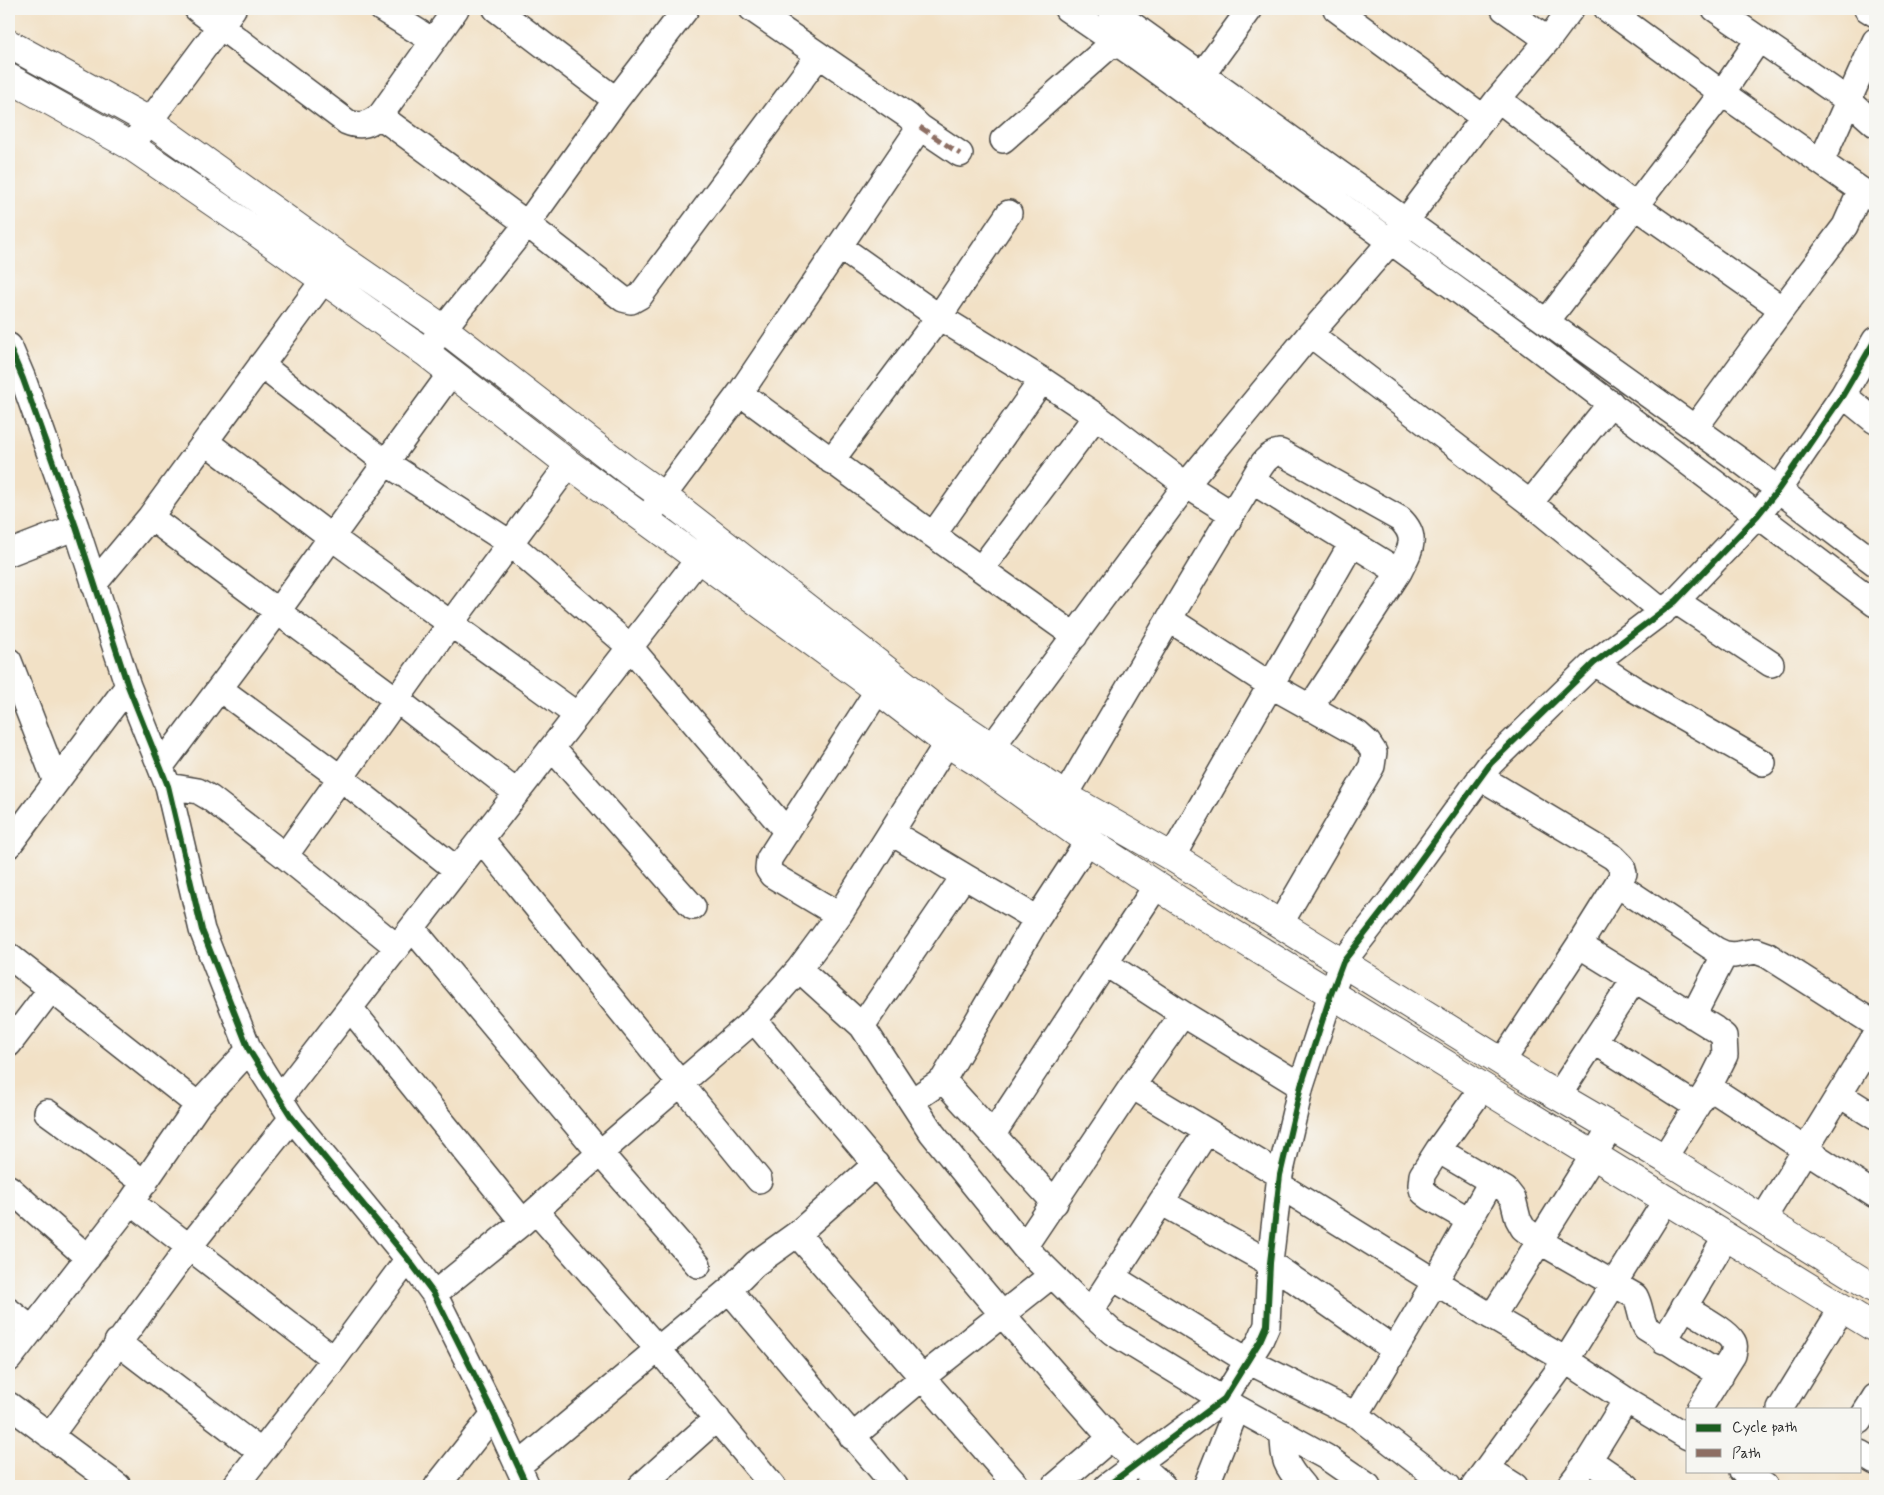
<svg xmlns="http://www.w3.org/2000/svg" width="1884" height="1495" font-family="Mynerve,sans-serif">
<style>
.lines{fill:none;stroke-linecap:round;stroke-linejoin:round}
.minor-casing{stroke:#494642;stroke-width:28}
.major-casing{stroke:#494642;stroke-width:30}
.minor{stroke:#fff;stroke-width:25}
.major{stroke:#fff;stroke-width:28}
.quiet{stroke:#8d6e63;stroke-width:5;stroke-dasharray:10 5;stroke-linecap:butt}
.cycleway-casing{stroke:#f6f6f2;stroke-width:9}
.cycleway{stroke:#1b5e20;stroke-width:6}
</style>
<rect width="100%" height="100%" fill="#f6f6f2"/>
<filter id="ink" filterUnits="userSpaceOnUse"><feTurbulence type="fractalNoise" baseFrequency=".02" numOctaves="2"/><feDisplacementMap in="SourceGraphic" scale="10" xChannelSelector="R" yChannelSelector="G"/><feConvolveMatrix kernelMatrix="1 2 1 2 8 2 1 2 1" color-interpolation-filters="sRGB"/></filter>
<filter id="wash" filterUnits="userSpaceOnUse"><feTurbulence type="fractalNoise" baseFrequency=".0096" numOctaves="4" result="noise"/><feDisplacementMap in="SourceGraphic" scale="20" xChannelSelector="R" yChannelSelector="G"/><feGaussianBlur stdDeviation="1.12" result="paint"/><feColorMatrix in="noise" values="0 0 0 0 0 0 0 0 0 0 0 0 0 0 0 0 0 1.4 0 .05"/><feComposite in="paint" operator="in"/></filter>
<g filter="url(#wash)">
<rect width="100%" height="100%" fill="#f2e1c6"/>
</g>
<g filter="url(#ink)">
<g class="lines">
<g class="minor-casing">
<path id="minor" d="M197 9 347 122C362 128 368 124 380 116L456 9
M382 9 433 41
M496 9 616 100
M1067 9 1137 57 1529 342 1875 604
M1110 9 1742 462 1875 563
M1336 9 1484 118
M1504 9 1548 40
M1607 9 1722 93 1759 39
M1715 9 1849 101 1875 124
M1867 9 1875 14
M1202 75 1250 9
M1498 99 1634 205 1782 309
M380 116 527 224 623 299 631 301 640 296 819 55
M920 127 960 154
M1003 140 1114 42
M131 146 233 9
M1821 162 1875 41
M840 247 939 317 1042 380 1096 416 1186 485 992 747
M1547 321 1722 93 1875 200
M1310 334 1530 503 1663 612
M9 346 23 379 76 527 128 686 168 786 202 930 249 1050 292 1118 408 1259 434 1294 494 1414 527 1486
M425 352 527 224 616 100 686 9
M261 365 385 462 510 543 630 647 787 832
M740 393 933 535 1075 636
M1843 395 1875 421
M1695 428 1782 309 1845 226 1861 190
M206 442 331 537 577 715
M831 461 939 317 1009 213
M1252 481C1259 470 1265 454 1280 452L1400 519C1420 538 1409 551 1399 572
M1530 503 1611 403
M1232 514 1252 481 1399 572 1310 708
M150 517 397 700 517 793
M645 520 740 393 920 127 908 116 752 9
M933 535 1042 380
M9 553 76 527
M981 569 1096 416
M94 584 150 517 323 281
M1676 601 1771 664
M9 661 56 782
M1594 663 1634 689 1763 763
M220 689 342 779 457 870
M552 748 693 907
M161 766 277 612 451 373
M1480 777 1613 857 1622 866 1624 873 1579 945 1715 1029 1724 1036 1725 1055 1709 1087 1664 1158
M168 786 198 791 210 798 285 856 451 623 569 464
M1065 796 1169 619
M481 839 759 1180
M9 845 128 686
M285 856 397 947
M1172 857 1352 543
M964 876 1037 919
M1618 885 1716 950 1725 954 1734 955 1756 951 1767 955 1875 1024
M839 915 772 875 768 869 769 859 878 690
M1280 924 1372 766 1374 752 1368 743 1358 734 1272 686 1169 619 1232 514 1186 485 1310 334 1391 241 1498 99 1548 40 1571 9
M412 928 600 1153 698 1265
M9 956 198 1105 249 1050
M1105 963 1183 1014
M799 969 862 1026 964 876 892 833
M350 1008 523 1222
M1693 1016 1725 954
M754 1020 799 969 839 915 947 743
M862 1026 932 1133 1024 1247
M1594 1041 1696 1106
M9 1044 51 989
M1502 1062 1579 945
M943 1080 1055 1203
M1132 1086 1280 1175
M1301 1086 1183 1014 1132 1086 1024 1247 1090 1312 1112 1332 1237 1408 1326 1457 1368 1486
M1709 1087 1875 1195
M1840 1095 1875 1117
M1558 1096 1634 980
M279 1099 711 543
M912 1101 943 1080 1037 919 1088 841
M47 1112 145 1183
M993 1134 1156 886
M1438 1150 1506 1190 1513 1199 1518 1219 1523 1228 1539 1241 1635 1296C1641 1307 1640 1318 1646 1328L1721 1375
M1279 1185 1492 1317 1566 1360 1666 1200
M9 1188 88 1258
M131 1202 334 1359
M1161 1202 1270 1263 1395 1350
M536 1211 658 1349 773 1486
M1763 1219 1875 1036
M1469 1220 1431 1198 1423 1192 1421 1185 1422 1175 1438 1150 1483 1087
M797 1234 1017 1486
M1112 1277 1248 1361 1356 1415 1448 1486
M729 1290 895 1486
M434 1294 523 1222 600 1153 754 1020 1002 1314 1111 1438 1163 1486
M1684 1306C1695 1314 1726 1330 1732 1340 1736 1345 1734 1350 1733 1355L1699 1409
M9 1311 32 1329
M1090 1312 1207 1131
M1492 1317 1611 1127
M1664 1341 1726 1237
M117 1342 261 1452
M9 1359 131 1202 198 1105
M9 1405 118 1486
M1780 1409 1842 1308
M1356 1415 1435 1282 1491 1182
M1860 1421 1875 1397
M1283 1433C1283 1460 1285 1465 1303 1486
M50 1436 189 1247 292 1118
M852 1437 923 1377 1052 1275
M1860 1453 1875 1462
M1589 1460 1627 1486
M518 1466 729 1290 755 1264 797 1234 876 1164
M1488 1469 1515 1486
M1742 1471 1765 1486
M235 1486 334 1359 408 1259
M437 1486 494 1414
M641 1486 717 1418
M1055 1486 1111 1438
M1107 1486 1224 1399 1260 1341 1267 1325 1270 1263 1280 1175 1301 1086 1331 994 1343 962 1395 895 1491 763 1594 663 1676 601 1758 515 1778 490 1843 395 1875 340
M1206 1486 1237 1408
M1474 1486 1566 1360 1626 1400 1688 1437
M1569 1486 1589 1460 1626 1400"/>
</g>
<g class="major-casing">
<path id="major" d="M9 44 149 121 339 257 444 329 628 471 663 496 940 712 1065 796 1172 857 1541 1086 1664 1158 1875 1289
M9 78 131 146 255 231 425 352 569 464 878 690 947 743 979 763 1088 841 1180 901 1875 1328"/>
</g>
<use href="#minor" class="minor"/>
<use href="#major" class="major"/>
<path class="quiet" d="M920 127 960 154"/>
<g class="cycleway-casing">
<path id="cycleway" d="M9 346 23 379 76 527 128 686 168 786 202 930 249 1050 292 1118 408 1259 434 1294 494 1414 527 1486
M1107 1486 1224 1399 1260 1341 1267 1325 1270 1263 1280 1175 1301 1086 1331 994 1343 962 1395 895 1491 763 1594 663 1676 601 1758 515 1778 490 1843 395 1875 340"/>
</g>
<use href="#cycleway" class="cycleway"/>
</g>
</g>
<rect width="1884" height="1495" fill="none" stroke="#f6f6f2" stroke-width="30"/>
<rect x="1686" y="1408" width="175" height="65" fill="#f6f6f2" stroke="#a5a5a2"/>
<rect x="1696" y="1424" width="25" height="8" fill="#1b5e20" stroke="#a5a5a2"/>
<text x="1732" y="1432" font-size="15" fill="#2b2b2b">Cycle path</text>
<rect x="1696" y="1449" width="25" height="8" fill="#8d6e63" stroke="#a5a5a2"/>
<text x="1732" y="1458" font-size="15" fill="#2b2b2b">Path</text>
</svg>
